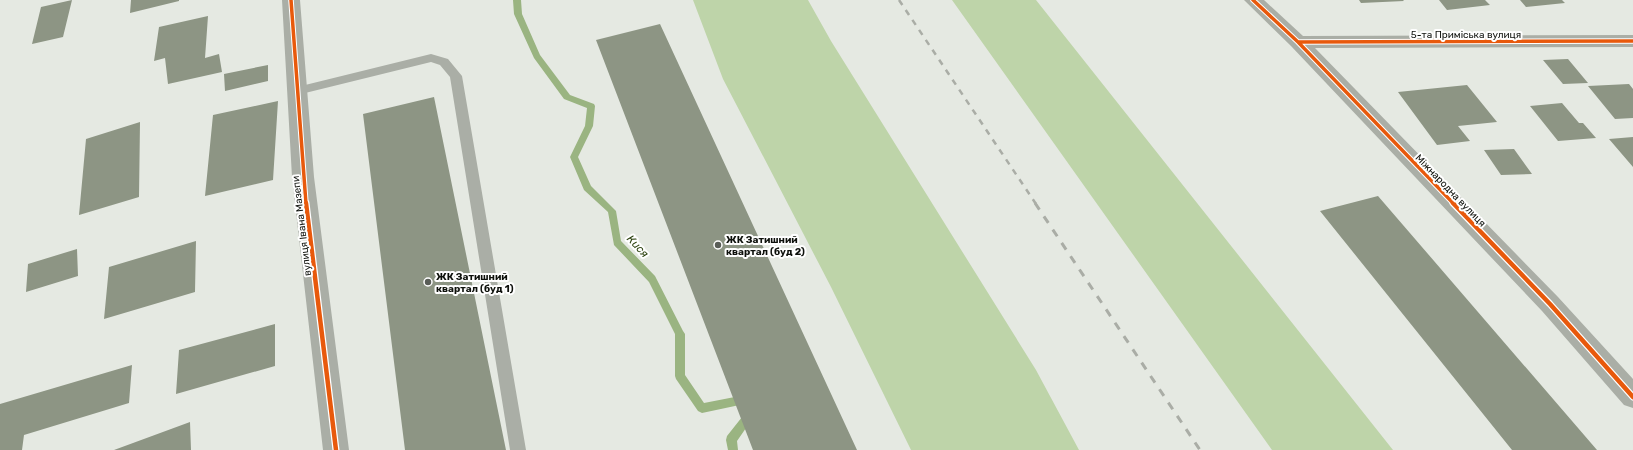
<svg xmlns="http://www.w3.org/2000/svg" width="1633" height="450" font-family="Rubik,sans-serif">
<style>
.forest{fill:#bed4a9}
.lines{fill:none;stroke-linecap:round;stroke-linejoin:round}
.stream{fill:#9ab481;fill-rule:evenodd}
.building{fill:#8d9584}
.lane{fill:#aaaea6;fill-rule:evenodd}
.street{fill:#aaaea6;fill-rule:evenodd}
.rail-far1{stroke:#aaada6;stroke-width:2.5;stroke-dasharray:6 6;stroke-linecap:butt}
.rail{stroke:#aaada6;stroke-width:3;stroke-dasharray:8 8;stroke-linecap:butt}
.cycleway-far1-casing{stroke:#fff;stroke-width:5.5}
.cycleway-casing{stroke:#fff;stroke-width:7}
.cycleway-far1{stroke:#e8590c;stroke-width:3.5}
.cycleway{stroke:#e8590c;stroke-width:4.5}
.poi-dot{fill:#595d57;stroke:#fff;stroke-width:1.5}
.labels{text-anchor:middle;stroke-width:4;stroke-linejoin:round;paint-order:stroke}
.street-label{font-size:10px;fill:#0e110c;stroke:#fff}
.poi-label{font-size:10px;font-weight:bold;fill:#0e110c;stroke:#fff;text-anchor:start}
.water-label{font-size:11px;font-style:italic;fill:#263d08;stroke:#fff}
</style>
<rect width="100%" height="100%" fill="#e5e9e2"/>
<path class="forest" d="M693 0H808L831 41 1036 370 1079 450H911L831 287 723 79Z
M952 0H1036L1393 450H1272Z"/>
<g class="lines">
<path class="stream" d="M513 0H521L522 14 540 55 570 95 594 104 595 106 593 126 578 157 591 186 616 211 621 241 655 276 683 331 685 334V375L704 403 745 395 749 397 750 400 749 403 702 413 698 411 676 379 675 376V334L649 282 614 245 608 212 584 190 570 157 585 126 587 108 564 99 534 58 514 14Z
M750 410 754 412 755 415 737 441 738 450H728L726 440 727 436 746 412Z"/>
</g>
<path class="building" d="M72 0 63 37 32 44 41 7Z
M131 0H179V1L130 13Z
M1359 0H1403L1404 1 1361 3Z
M1439 0H1485L1490 5 1447 10Z
M1520 0H1562L1565 3 1526 7Z
M208 16 205 58 219 54 222 72 168 84 165 58 154 61 159 27Z
M660 24 857 450H753L596 40Z
M1568 59 1588 83 1563 84 1543 60Z
M268 65V81L225 91 224 74Z
M1629 84 1633 89V118L1615 119 1588 86Z
M1467 85 1497 122 1458 126 1470 141 1437 145 1398 92Z
M434 97 506 450H405L363 114Z
M278 101 273 180 205 196 213 115Z
M1562 103 1579 123H1583L1596 138 1558 141 1530 106Z
M140 122 139 197 79 215 86 139Z
M1633 137V167L1609 139Z
M1514 149 1532 174 1501 175 1484 150Z
M1378 196 1597 450H1512L1320 211Z
M196 241 195 292 104 319 109 267Z
M77 249 78 276 26 292 28 264Z
M275 324V366L176 394 179 350Z
M132 365 129 403 24 435 22 450H0V404Z
M190 422 191 450H114Z"/>
<g class="lines">
<path class="lane" d="M431 54 448 59 462 76 526 450H510L450 77 440 65 431 62 297 95 293 94 291 91 293 88 297 87Z"/>
<path class="street" d="M282 0H300L314 177 349 450H323L292 177Z
M1244 0H1264L1303 36 1633 35V47L1315 48 1558 297 1633 379V408L1624 405 1542 311 1291 46Z"/>
<path class="rail-far1" d="M899 0 1036 204"/>
<path class="rail" d="M1035 203 1200 450"/>
<g class="cycleway-far1-casing">
<path id="cycleway-far1" d="M291 0 306 204
M1253 0 1298 42 1454 204
M1298 42 1633 41"/>
</g>
<g class="cycleway-casing">
<path id="cycleway" d="M306 203 336 450
M1453 203 1550 304 1633 397"/>
</g>
<use href="#cycleway-far1" class="cycleway-far1"/>
<use href="#cycleway" class="cycleway"/>
</g>
<g class="poi-dot">
<circle cx="718" cy="245" r="4"/>
<circle cx="428" cy="282" r="4"/>
</g>
<g class="labels">
<g class="street-label">
<text x="1466" y="38">5-та Приміська вулиця</text>
<text transform="translate(1451 190) rotate(46)" y="4">Міжнародна вулиця</text>
<text transform="translate(301 226) rotate(-97)" y="4">вулиця Івана Мазепи</text>
</g>
<g class="poi-label">
<text x="726" y="243">ЖК Затишний<tspan x="726" dy="12">квартал (буд 2)</tspan></text>
<text x="436" y="280">ЖК Затишний<tspan x="436" dy="12">квартал (буд 1)</tspan></text>
</g>
<g class="water-label">
<text transform="translate(638 246) rotate(47)" y="4">Кися</text>
</g>
</g>
</svg>
